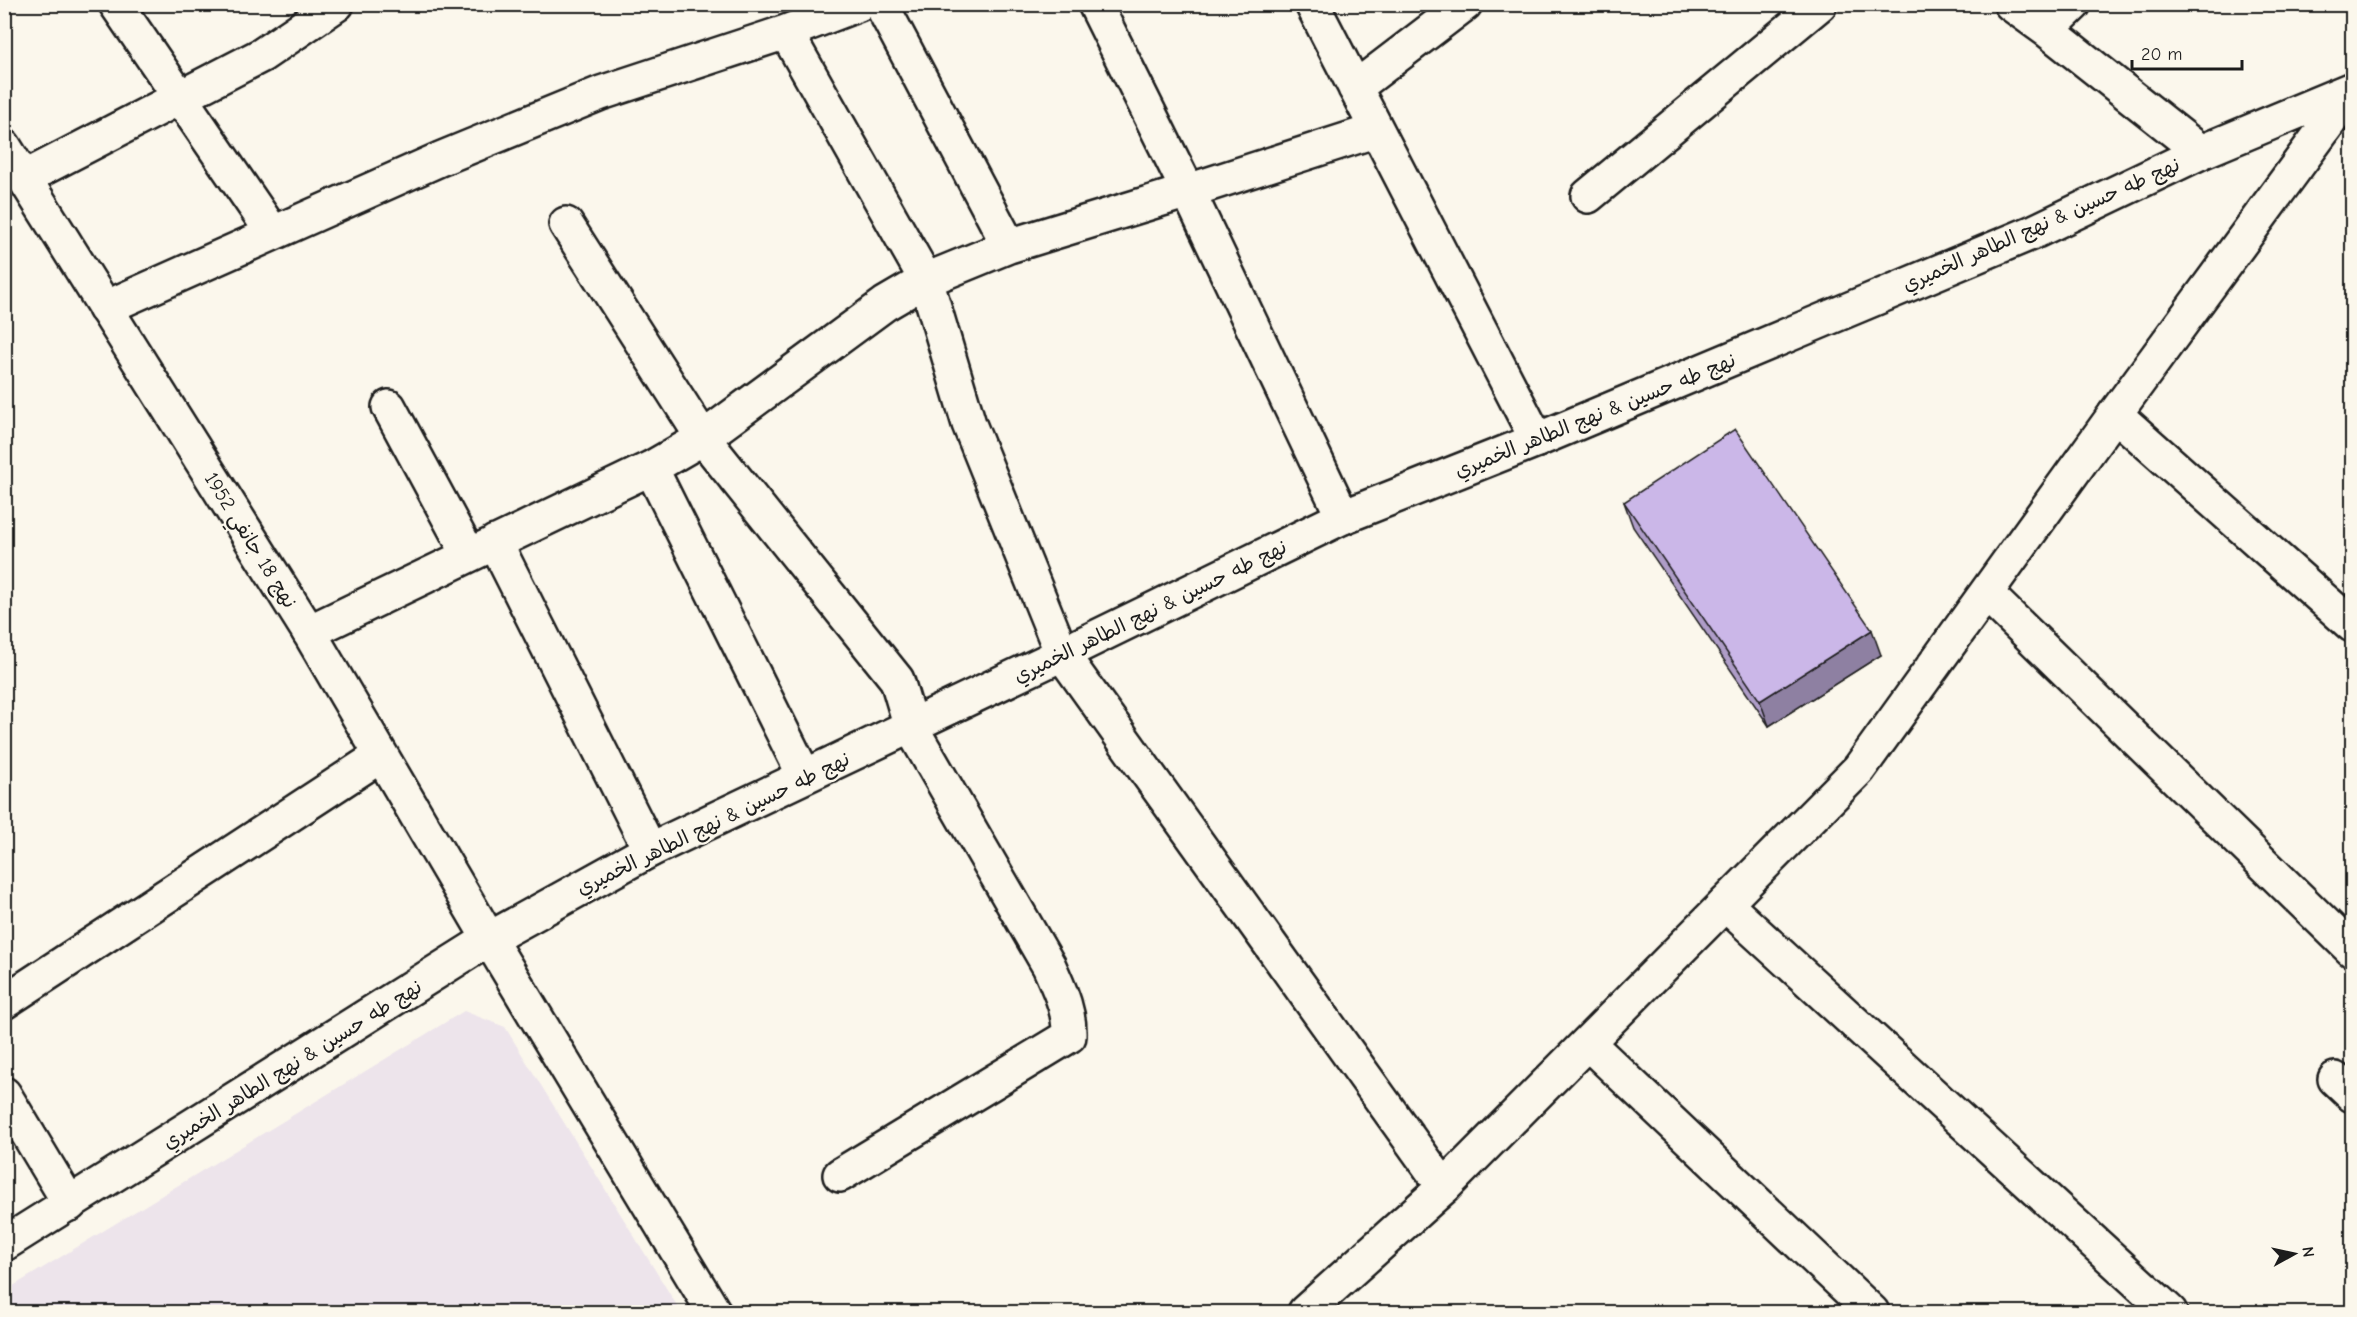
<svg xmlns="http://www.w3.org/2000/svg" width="2357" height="1317" font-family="'Comic Neue','Playpen Sans Arabic',sans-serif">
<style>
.built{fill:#ede4eb}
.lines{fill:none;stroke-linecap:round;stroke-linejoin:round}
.minor-casing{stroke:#1c1c1c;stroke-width:38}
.tertiary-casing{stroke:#1c1c1c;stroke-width:38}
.minor{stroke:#fbf7ec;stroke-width:33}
.tertiary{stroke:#fbf7ec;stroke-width:33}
.wall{fill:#af9dc8;stroke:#1c1c1c;stroke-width:1.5}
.shaded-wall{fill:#8e80a2;stroke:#1c1c1c;stroke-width:1.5}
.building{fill:#cbb7e8;stroke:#1c1c1c;stroke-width:1.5}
.labels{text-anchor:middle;stroke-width:4.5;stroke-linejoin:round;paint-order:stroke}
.street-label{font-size:20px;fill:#1c1c1c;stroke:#fbf7ec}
</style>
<rect width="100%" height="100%" fill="#fbf7ec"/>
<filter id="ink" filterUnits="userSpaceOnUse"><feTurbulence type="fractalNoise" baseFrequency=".0167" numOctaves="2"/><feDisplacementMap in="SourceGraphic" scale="12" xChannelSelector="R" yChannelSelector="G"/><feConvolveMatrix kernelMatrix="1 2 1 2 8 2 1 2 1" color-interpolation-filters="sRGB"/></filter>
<g filter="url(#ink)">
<path class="built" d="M464 1011 505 1027 681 1312H5V1291Z"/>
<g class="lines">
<g class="minor-casing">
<path id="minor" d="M116 4 273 233
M881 4 1009 246
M1095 4 1188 191 1343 517
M1312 4 1537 440
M2011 4 2047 30 2201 152
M2047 30 2074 4
M786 32 926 280 969 424 1062 654 1444 1187
M1355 88 1465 4
M24 178 262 55 337 4
M1588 196 1820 4
M566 224 703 438 897 680 911 727 1049 966C1059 989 1070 1010 1069 1036L840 1175
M105 308 440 159 601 93 786 32 859 4
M389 407 469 555
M2115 414 2352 625
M651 468 804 775
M495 542 650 850
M1987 594 2352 950
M309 632 651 468 703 438 885 304 926 280 1009 246 1188 191 1377 130
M1725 904 2170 1312
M4 1002 380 756
M1588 1043 1872 1312
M2335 1079 2352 1095
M4 1094 70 1204"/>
</g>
<g class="tertiary-casing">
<path id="tertiary" d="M4 146 309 632 489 939 714 1312
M4 1244 489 939 650 850 1062 654 1343 517 1537 440 2036 231 2201 152 2352 89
M1305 1312 1444 1187 1859 769 2115 414 2352 91"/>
</g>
<use href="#minor" class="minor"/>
<use href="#tertiary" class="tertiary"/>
</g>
<path class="wall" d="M1624 502 1881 655 1769 726 1633 527Z"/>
<path class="shaded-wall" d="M1872 630 1881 655 1769 726 1760 701Z"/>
<path class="building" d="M1735 429 1872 630 1760 701 1624 502Z"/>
</g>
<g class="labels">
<g class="street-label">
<text transform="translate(2041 224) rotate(-24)" y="7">نهج طه حسين &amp; نهج الطاهر الخميري</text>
<text transform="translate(1595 415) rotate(-22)" y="7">نهج طه حسين &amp; نهج الطاهر الخميري</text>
<text transform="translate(251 540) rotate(58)" y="7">نهج 18 جانفي 1952</text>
<text transform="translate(1150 611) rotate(-26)" y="7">نهج طه حسين &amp; نهج الطاهر الخميري</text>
<text transform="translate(713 823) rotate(-26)" y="7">نهج طه حسين &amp; نهج الطاهر الخميري</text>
<text transform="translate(292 1064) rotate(-32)" y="7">نهج طه حسين &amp; نهج الطاهر الخميري</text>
</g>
</g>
<rect width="2357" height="1317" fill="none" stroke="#fbf7ec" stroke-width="24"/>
<rect x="12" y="12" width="2333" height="1293" fill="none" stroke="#1c1c1c" stroke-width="2" filter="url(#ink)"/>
<g transform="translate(2294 1254) rotate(82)" stroke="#fbf7ec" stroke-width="4.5" paint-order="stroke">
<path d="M0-4.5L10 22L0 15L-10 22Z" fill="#1c1c1c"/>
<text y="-9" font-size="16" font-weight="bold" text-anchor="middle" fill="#1c1c1c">N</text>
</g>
<path d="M2132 60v9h110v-9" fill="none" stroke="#1c1c1c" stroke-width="3"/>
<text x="2141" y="60" font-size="18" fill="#1c1c1c" stroke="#fbf7ec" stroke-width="4.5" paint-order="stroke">20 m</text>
</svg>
